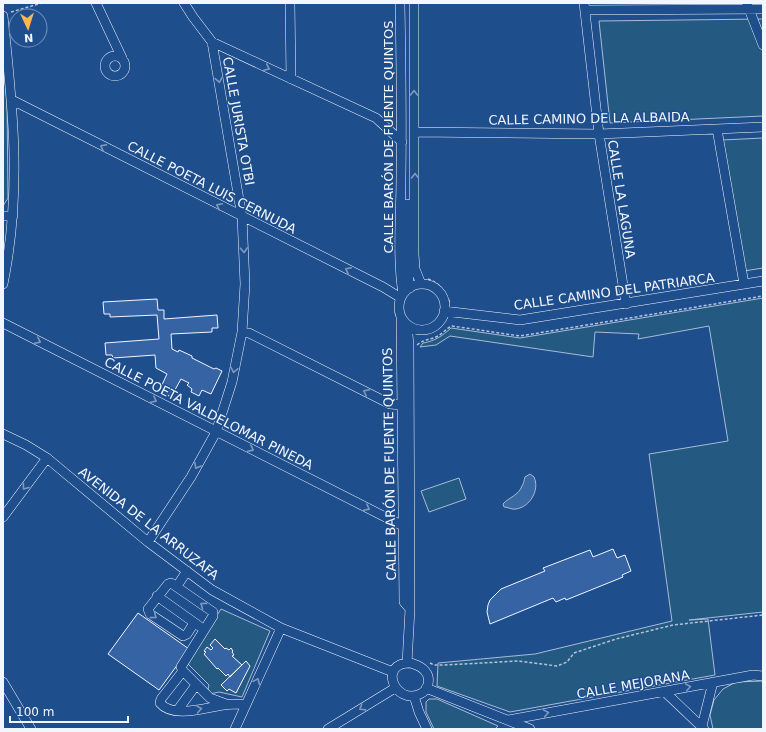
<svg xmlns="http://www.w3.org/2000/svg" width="766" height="732" font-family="'DejaVu Sans',sans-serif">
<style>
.green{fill:#245a82;stroke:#a8bbd7}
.water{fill:#3b69a3;stroke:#a8bbd7}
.building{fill:#3563a3;stroke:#f2f6ff}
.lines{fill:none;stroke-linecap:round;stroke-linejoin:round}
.minor-casing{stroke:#f2f6ff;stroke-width:10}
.path{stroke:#b3c4dc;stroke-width:1.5;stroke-dasharray:3 2;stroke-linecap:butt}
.minor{stroke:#1f4e8c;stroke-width:9}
.oneway{stroke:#7e9ac0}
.labels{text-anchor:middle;stroke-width:3;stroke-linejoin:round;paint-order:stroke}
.street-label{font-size:13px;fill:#f2f6ff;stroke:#1f4e8c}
</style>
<rect width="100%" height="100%" fill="#1f4e8c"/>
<path class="green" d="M763 19V116L610 123 599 21Z
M3 62 7 101 8 198 3 206Z
M763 138V268L744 271 722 140Z
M763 298V612L689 620 708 619 715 675 510 712 437 686 438 663 535 654 672 621 649 454 728 441 709 326 638 339 639 334 595 332 593 357 450 336 436 345 420 347 423 343C435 341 442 336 451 328L520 338Z
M459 478 466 499 429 512 421 491Z
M221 609 270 631 242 697 219 692 210 694 208 689 209 685 187 663Z
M763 681V729H713L710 715 714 700 723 689 736 682Z
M429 699H437L498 726 495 729H434L426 712V702Z"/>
<path class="water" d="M530 474 534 477C540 490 530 507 516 509 512 510 508 507 504 507L503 504C508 498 519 495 522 486 524 483 524 480 525 477Z"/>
<path class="building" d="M157 299 158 310H164V319L217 315 218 328H212V332L171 334 172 349 178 352 179 350 192 356V358L214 369 216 368 222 371 211 394 202 390 199 396 191 392 192 389 187 385 189 383 181 379 171 397 159 391 167 374 156 368 155 355 113 358 112 355H106L105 343 159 339 157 315 110 317V314H104L103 302Z
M613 549 617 558 625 555 631 571 622 575 623 577 566 600 565 598 556 602 553 598 490 624 487 612 488 605 490 600 501 589 545 571 543 568 590 550 593 557Z
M138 613 189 649 159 690 108 654Z
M215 639 225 649 226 648 229 650 231 648 233 651 232 652 234 655 232 656 242 665 230 677 228 674 226 676 218 668 217 669 204 654 206 652 204 651 207 647 211 650 213 648 210 645Z
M246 661 250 666 236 693 229 689 227 691 221 685Z"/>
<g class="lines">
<g class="minor-casing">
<path id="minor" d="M96 3 122 58
M184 3 193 17 212 42 376 118 402 142
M290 3 291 79
M400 3C401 61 402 118 401 176 401 215 397 256 403 294
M414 3V254L415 269 421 284
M584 3 599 134 626 304
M747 4 763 45
M585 10 763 9
M3 16C13 108 22 192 3 284
M105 66a10 10 0 1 1 20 0a10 10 0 1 1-20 0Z
M12 100 383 287 401 298
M717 129 744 284
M415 132 599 134 763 127
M407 204 408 273 410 288
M3 216H13
M399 307a23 23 0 1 1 46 0a23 23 0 1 1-46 0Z
M444 311 520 320 763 281
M401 316 404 602 410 609
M3 323 403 526
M242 332 249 333 390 404 402 405
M3 434 26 445 47 458 148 542 212 590 281 628 393 672
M3 517 47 458
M148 542 191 477 216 432 232 382 242 332 245 284 242 217 212 42
M177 586 187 571
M157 596 199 626
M194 623 187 634 183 636 150 614 148 609 168 584 171 583 213 612V616L181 667 183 671 210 698 226 704
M407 663 410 609 409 345 407 325
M411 663C416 665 421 666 425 671 431 678 429 690 420 694 395 706 377 662 411 663Z
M183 671 161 699 160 703C173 719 207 707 224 705 231 704 239 704 246 704
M3 682 31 729
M426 688 530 729
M664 691 704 729
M414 696 419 712 427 729
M177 711 196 685
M508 720 753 675 763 676
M702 726 713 682
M235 729 281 628
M328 729 395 688"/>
</g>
<path class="path" d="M11 12 42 3
M428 279C441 284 445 291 450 303
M417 345C424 339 430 340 438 336 443 333 447 328 452 326L520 336 763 296
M430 663 434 665H445L518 661 557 666 567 662 574 653 616 639 673 625 763 615"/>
<use href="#minor" class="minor"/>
</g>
<defs><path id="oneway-chevron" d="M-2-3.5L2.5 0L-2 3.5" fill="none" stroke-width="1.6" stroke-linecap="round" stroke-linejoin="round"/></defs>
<g class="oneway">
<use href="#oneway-chevron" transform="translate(267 68) rotate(25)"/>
<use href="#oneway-chevron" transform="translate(219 80) rotate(80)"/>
<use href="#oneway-chevron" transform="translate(414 93) rotate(-90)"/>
<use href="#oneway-chevron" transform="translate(103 147) rotate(-153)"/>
<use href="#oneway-chevron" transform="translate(415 176) rotate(-90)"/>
<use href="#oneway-chevron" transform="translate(219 206) rotate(-153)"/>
<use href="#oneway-chevron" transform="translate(244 250) rotate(87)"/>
<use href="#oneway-chevron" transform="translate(348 270) rotate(-154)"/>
<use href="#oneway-chevron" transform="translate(38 341) rotate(27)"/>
<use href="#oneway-chevron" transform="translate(234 370) rotate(102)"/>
<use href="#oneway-chevron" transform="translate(366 392) rotate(-153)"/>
<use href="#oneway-chevron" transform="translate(154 400) rotate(27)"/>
<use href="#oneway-chevron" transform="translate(251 449) rotate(27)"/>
<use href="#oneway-chevron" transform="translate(197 466) rotate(119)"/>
<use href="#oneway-chevron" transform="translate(25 487) rotate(126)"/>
<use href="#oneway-chevron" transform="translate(367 508) rotate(27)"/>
<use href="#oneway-chevron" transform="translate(203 605) rotate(-144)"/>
<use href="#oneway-chevron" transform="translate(154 616) rotate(36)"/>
<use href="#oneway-chevron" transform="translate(257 681) rotate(-66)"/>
<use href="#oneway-chevron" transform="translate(688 687) rotate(-10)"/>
<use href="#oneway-chevron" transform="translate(362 708) rotate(148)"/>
<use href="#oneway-chevron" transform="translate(199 709) rotate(-10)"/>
<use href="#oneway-chevron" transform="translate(546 713) rotate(-10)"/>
</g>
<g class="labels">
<g class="street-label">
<text transform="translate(589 118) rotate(-1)" y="5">CALLE CAMINO DE LA ALBAIDA</text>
<text transform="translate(239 121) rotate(80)" y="5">CALLE JURISTA OTBI</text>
<text transform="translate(388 137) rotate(-90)" y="5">CALLE BARÓN DE FUENTE QUINTOS</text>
<text transform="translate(212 187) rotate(27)" y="5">CALLE POETA LUIS CERNUDA</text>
<text transform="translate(622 199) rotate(81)" y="5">CALLE LA LAGUNA</text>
<text transform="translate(614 291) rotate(-8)" y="5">CALLE CAMINO DEL PATRIARCA</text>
<text transform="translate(209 413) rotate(27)" y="5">CALLE POETA VALDELOMAR PINEDA</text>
<text transform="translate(389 464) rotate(-91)" y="5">CALLE BARÓN DE FUENTE QUINTOS</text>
<text transform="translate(149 523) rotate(38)" y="5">AVENIDA DE LA ARRUZAFA</text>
<text transform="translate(633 684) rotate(-10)" y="5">CALLE MEJORANA</text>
</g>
</g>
<rect width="766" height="732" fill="none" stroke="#f2f6ff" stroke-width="8"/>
<g transform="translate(28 28) rotate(176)"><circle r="19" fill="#1f4e8c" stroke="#7391ba"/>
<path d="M0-3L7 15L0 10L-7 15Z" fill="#ffb74d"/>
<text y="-6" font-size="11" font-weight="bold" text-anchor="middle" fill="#f2f6ff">N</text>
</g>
<path d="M10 716v6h118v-6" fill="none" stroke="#f2f6ff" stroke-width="2"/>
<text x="16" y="716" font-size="12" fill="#f2f6ff" stroke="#1f4e8c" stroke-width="3" paint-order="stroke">100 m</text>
</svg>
